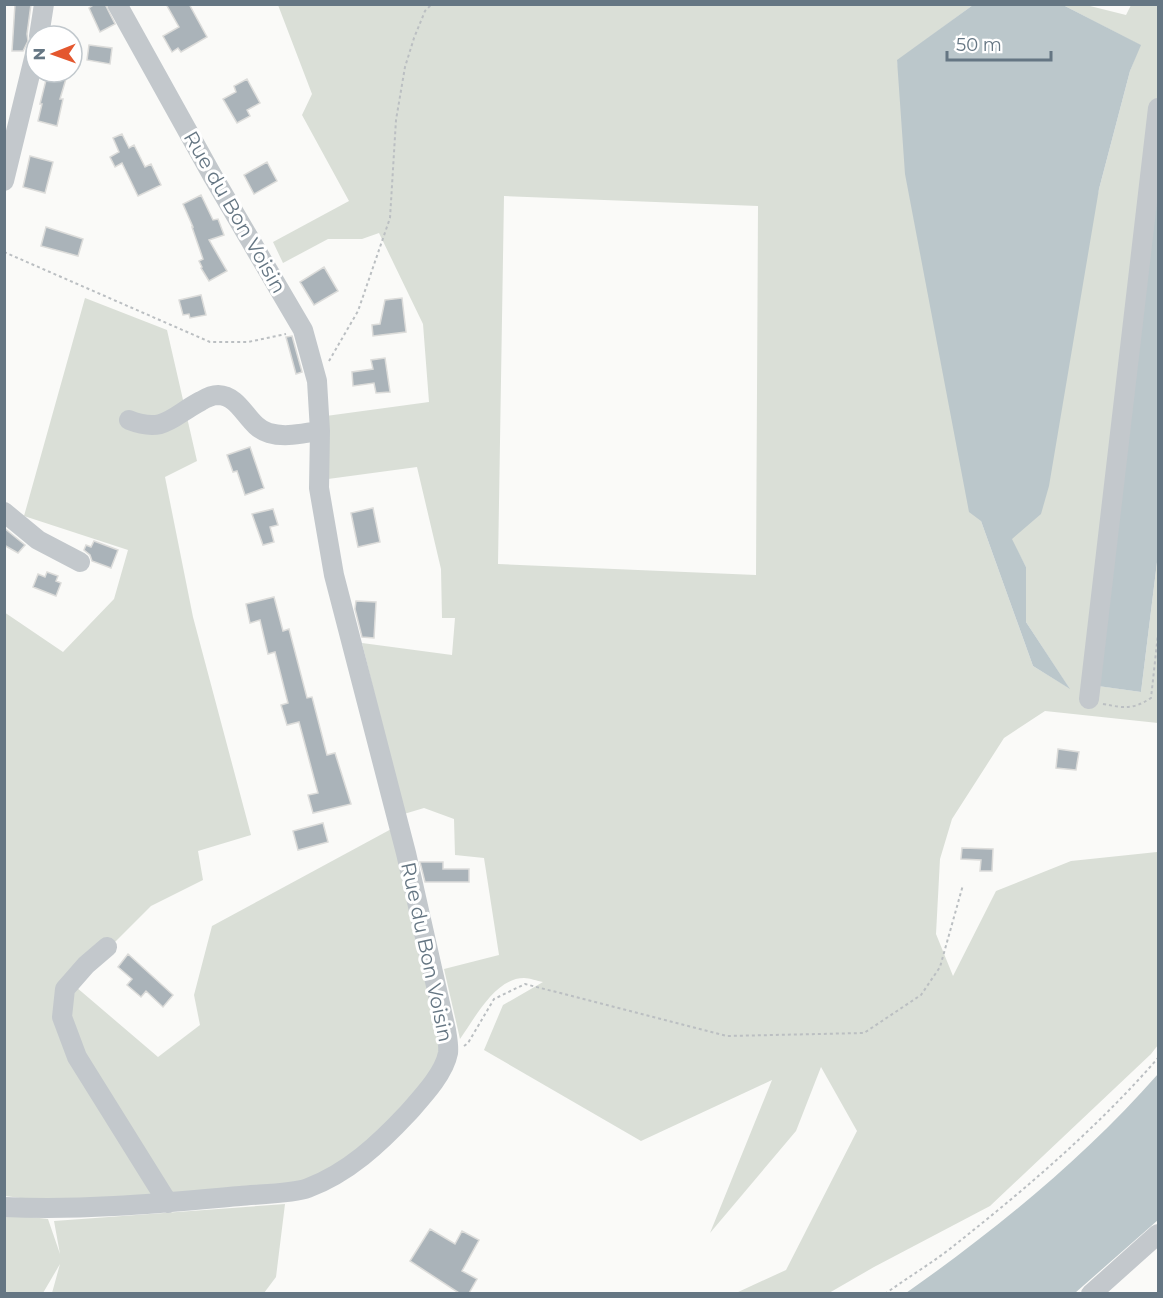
<svg xmlns="http://www.w3.org/2000/svg" width="1163" height="1298" font-family="Montserrat,sans-serif">
<style>
.green{fill:#dadfd7;fill-rule:evenodd}
.water{fill:#bbc7cb}
.building{fill:#aab3b9;stroke:#dcdcda;stroke-width:1.5}
.lines{fill:none;stroke-linecap:round;stroke-linejoin:round}
.path{stroke:#bbbfc2;stroke-width:2;stroke-dasharray:3 3;stroke-linecap:butt}
.minor{stroke:#c3c8cc;stroke-width:20}
.labels{text-anchor:middle;stroke-width:6;stroke-linejoin:round;paint-order:stroke}
.street-label{font-size:20px;fill:#657683;stroke:#fff}
</style>
<rect width="100%" height="100%" fill="#fafaf8"/>
<path class="green" d="M278 5H973L897 61 981 521 1033 666 1069 688 1026 622V567L1011 539 1099 189 1130 71 1140 45 1063 5H1086L1126 15 1131 5H1158V145L1099 686 1141 692 1158 554V723L1045 711 1004 738 952 819 940 859 936 934 953 976 996 891 1071 861 1157 852 1158 813V1045L1151 1054 990 1206 874 1267 829 1293H736L786 1270 857 1131 821 1067 796 1131 710 1233 772 1080 641 1141 484 1050 503 1005 543 982C537 981 530 978 524 978 495 978 475 1018 460 1039L444 969 499 955 484 858 455 855 454 819 424 808 404 814 362 643 452 655 455 618H442L441 569 417 467 328 479 326 416 429 402 423 324 379 233 362 239H328L283 263 273 242 349 201 302 115 312 94ZM504 196 758 206 756 575 498 564Z
M85 298 167 330 197 461 165 477 193 617 251 835 198 851 203 880 151 906 114 943 76 987 158 1057 200 1025 194 995 212 926 395 827 442 1048 439 1062 396 1117 338 1169 295 1188 254 1192 36 1200 5 1196 4 612 63 652 114 599 128 550 24 516Z
M285 1204 276 1277 264 1293H52L60 1264 43 1293 5 1294V1214L48 1219 60 1254 54 1221Z"/>
<path class="water" d="M973 5H1063L1141 45 1130 71 1099 189 1049 486 1041 514 1012 539 1026 567V622L1070 689 1033 666 981 521 969 512 905 174 897 60Z
M1158 145V554L1141 692 1098 686Z
M1158 1074V1220L1075 1293H906C997 1229 1084 1158 1158 1074Z"/>
<path class="building" d="M15 4H31L27 34 28 41 23 51H12Z
M95 4H105L115 24 100 32 89 8Z
M166 4H189L207 37 181 52 178 48 172 52 163 36 179 27Z
M89 45 112 48 110 64 87 60Z
M48 72H68L60 99H63L57 126 38 121 42 104H40Z
M247 79 260 103 247 110 250 116 237 123 223 99 236 92 234 86Z
M122 134 129 148 134 145 145 167 151 164 161 185 138 196 122 163 115 167 110 157 119 152 113 138Z
M30 156 53 162 45 193 23 187Z
M267 162 277 181 254 194 244 175Z
M201 195 213 220 218 219 224 235 209 240 227 271 209 281 201 268 202 267 199 261 203 259 192 227H193L183 204Z
M46 227 83 239 78 256 41 246Z
M324 267 338 291 314 305 300 282Z
M201 295 206 315 190 318 189 314 183 315 179 300Z
M402 298 406 332 373 336 372 325 380 324 385 300Z
M292 336 302 372 296 374 286 337Z
M385 358 390 392 376 393 374 383 353 386 352 372 373 369 371 360Z
M250 447 264 488 245 495 237 471 233 472 227 455Z
M373 508 380 542 358 547 351 513Z
M273 509 278 525 270 527 274 542 263 545 252 514Z
M4 528 25 545 18 553 4 545Z
M94 541 118 550 111 568 92 561 90 555 84 550 86 545 91 547Z
M47 572 58 576 56 581 61 583 56 596 33 587 38 574 45 577Z
M274 597 283 631 289 629 307 698 312 697 327 755 335 753 351 804 313 813 308 795 318 793 299 722 287 725 281 705 288 703 275 652 268 654 260 620 250 623 246 604Z
M356 601 376 602 374 638 362 637 355 609Z
M1058 749 1079 752 1076 770 1056 768Z
M323 823 328 842 298 850 293 831Z
M962 848 993 849 992 871H980L981 860 961 859Z
M420 862H443V869H469V882H425Z
M128 954 173 995 163 1007 146 991 141 997 127 985 132 979 118 967Z
M430 1229 455 1244 462 1231 479 1240 462 1271 477 1279 469 1293H459L410 1261Z"/>
<g class="lines">
<path class="path" d="M4 252 210 342H248L286 334
M329 361 358 311 390 218 396 120 405 67 414 38 425 11 432 4
M1103 704C1125 708 1132 710 1151 698L1158 634
M464 1046 468 1043 494 999 525 984 727 1036 864 1033 921 995 940 967 963 885
M885 1294C908 1277 934 1262 956 1244 1028 1187 1098 1127 1158 1058"/>
<path class="minor" d="M39 36 44 4
M4 181 36 50
M129 420C165 434 172 416 201 401 206 398 212 395 218 395 242 396 247 427 269 433 286 438 303 433 320 431
M4 512 38 540 80 562
M1089 699 1158 108
M107 947 86 965 65 989 62 1017 77 1057 168 1203
M4 1207C83 1211 162 1203 240 1196 258 1194 292 1194 308 1188 348 1173 379 1144 408 1113 422 1097 444 1074 448 1053 449 1046 447 1037 446 1030L406 853 334 575 319 488 320 431 317 381 303 330 212 175 117 4
M1091 1294 1158 1234"/>
</g>
<g class="labels">
<g class="street-label">
<text transform="translate(235 212) rotate(60)" y="7">Rue du Bon Voisin</text>
<text transform="translate(427 952) rotate(78)" y="7">Rue du Bon Voisin</text>
</g>
</g>
<rect width="1163" height="1298" fill="none" stroke="#657683" stroke-width="12"/>
<g transform="translate(54 54) rotate(269)"><circle r="28" fill="#ffffff" stroke="#c1c8cd" stroke-width="1.5"/>
<path d="M0-4.5L10 22L0 15L-10 22Z" fill="#e4572e"/>
<text y="-9" font-size="16" font-weight="bold" text-anchor="middle" fill="#657683">N</text>
</g>
<path d="M947 51v9h104v-9" fill="none" stroke="#657683" stroke-width="3"/>
<text x="956" y="51" font-size="18" fill="#657683" stroke="#ffffff" stroke-width="4.5" paint-order="stroke">50 m</text>
</svg>
